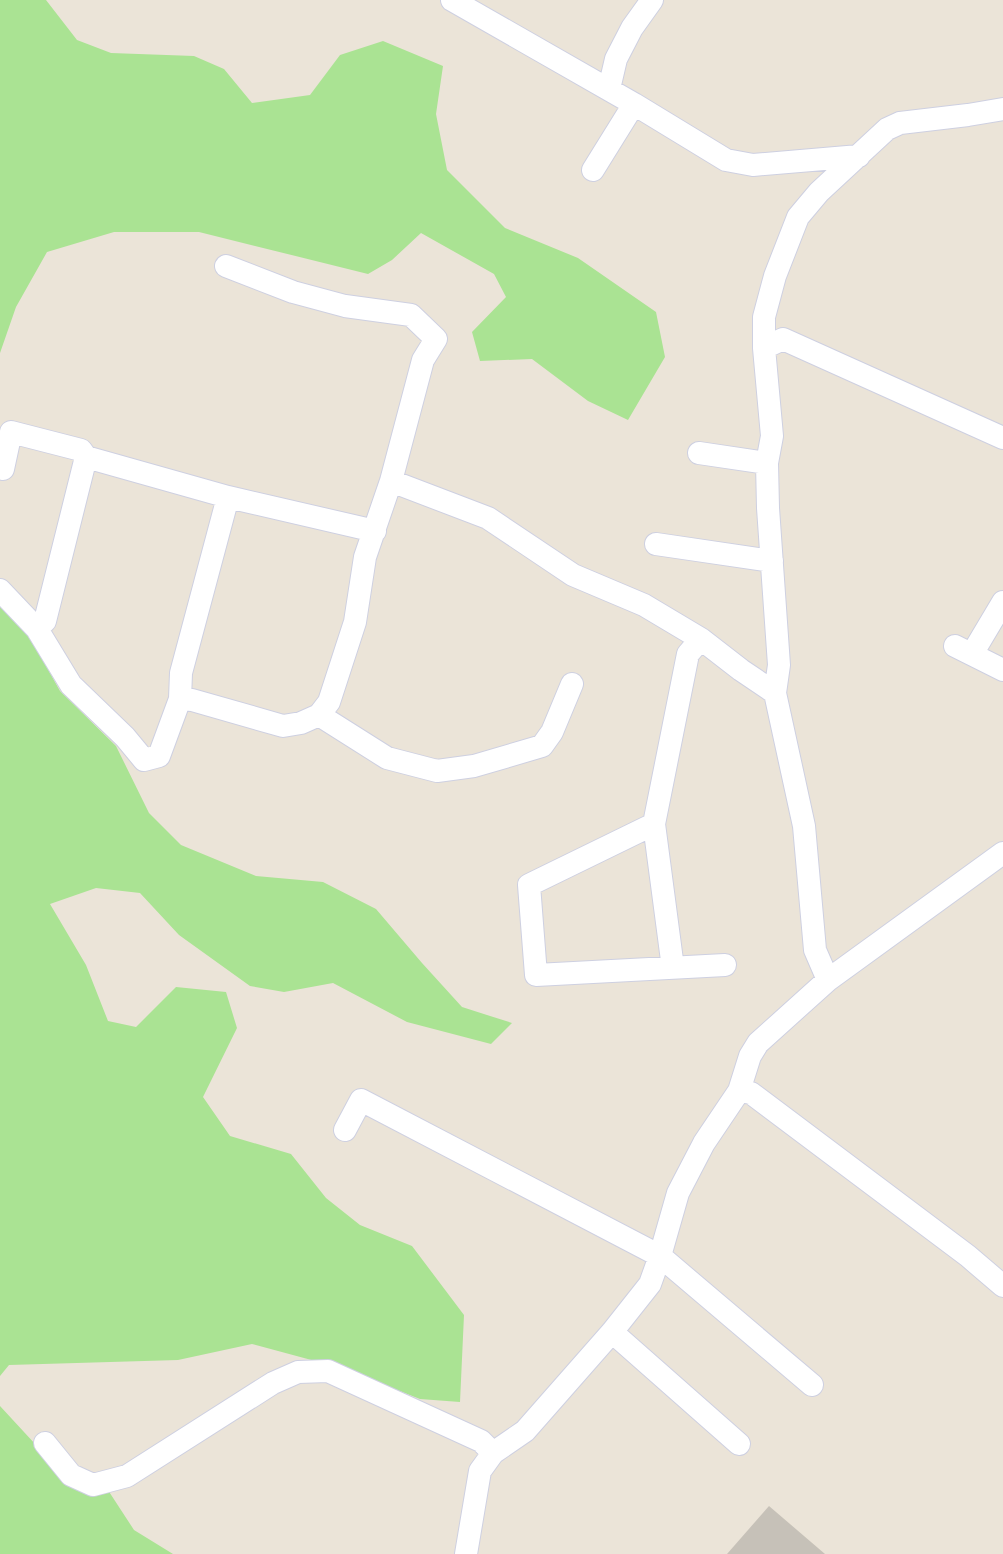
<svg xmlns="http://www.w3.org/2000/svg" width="1003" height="1554" font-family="Ubuntu,sans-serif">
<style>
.green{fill:#aae393}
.building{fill:#c6c1b8}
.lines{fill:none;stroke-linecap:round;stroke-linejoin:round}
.minor-casing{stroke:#ced0e1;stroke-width:24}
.minor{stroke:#fff;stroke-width:22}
</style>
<rect width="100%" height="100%" fill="#ebe4d8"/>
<path class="green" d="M0 0H46L77 40 111 53 194 56 224 69 252 103 310 95 340 55 383 41 443 66 436 114 447 170 505 228 578 258 656 312 665 357 628 420 588 401 532 359 480 361 472 332 506 297 494 274 421 233 392 260 368 274 199 232H114L47 252 16 307 0 353Z
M0 607 30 637 60 691 116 746 149 813 181 845 256 876 323 882 376 909 422 963 462 1007 512 1023 491 1044 407 1022 333 983 284 992 250 986 179 935 140 893 96 888 50 904 86 965 108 1021 136 1027 176 987 226 992 237 1028 203 1097 230 1136 291 1154 326 1198 360 1225 412 1246 464 1315 460 1402 420 1399 341 1368 252 1344 178 1360 9 1365 0 1376Z
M0 1406 48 1458 104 1484 134 1530 173 1554H0Z"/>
<path class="building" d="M769 1506 825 1554H727Z"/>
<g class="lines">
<g class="minor-casing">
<path id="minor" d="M452 0 634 104 726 160 753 165 859 156
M609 89 616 59 632 28 652 0
M593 170 634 104
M764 348 783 339 1003 438
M699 453 767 463
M3 469 11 432 81 450 86 457
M391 481 488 518 573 575 644 605 701 639 741 670 775 693
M656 544 772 561
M0 590 37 629 71 685 125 737 144 760 159 756 180 699 181 673 228 497
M37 629 45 621 86 457 228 497 375 531
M701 639 688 654 654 824 529 885 536 975 725 965
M955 646 1003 670
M972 654 1003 602
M180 699 192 700 283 726 301 723 319 715 329 702 355 622 365 557 391 481 423 360 436 339 411 315 345 306 293 292 226 266
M319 715 387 758 437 771 474 766 542 746 552 732 572 684
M654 824 673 968
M828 980 815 950 804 826 775 693 779 665 768 508 767 463 772 436 764 348V317L775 276 798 217 819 192 887 129 900 123 968 115 1003 109
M739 1091 751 1093 968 1256 1003 1286
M345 1130 361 1100 660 1256 812 1385
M612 1332 739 1444
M45 1443 71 1475 93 1485 127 1476 273 1383 298 1372 328 1371 481 1441 493 1453
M466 1554 480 1471 493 1453 525 1431 612 1332 650 1284 660 1256 678 1193 704 1143 739 1091 750 1056 758 1043 828 980 1003 853"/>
</g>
<use href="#minor" class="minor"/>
</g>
</svg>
